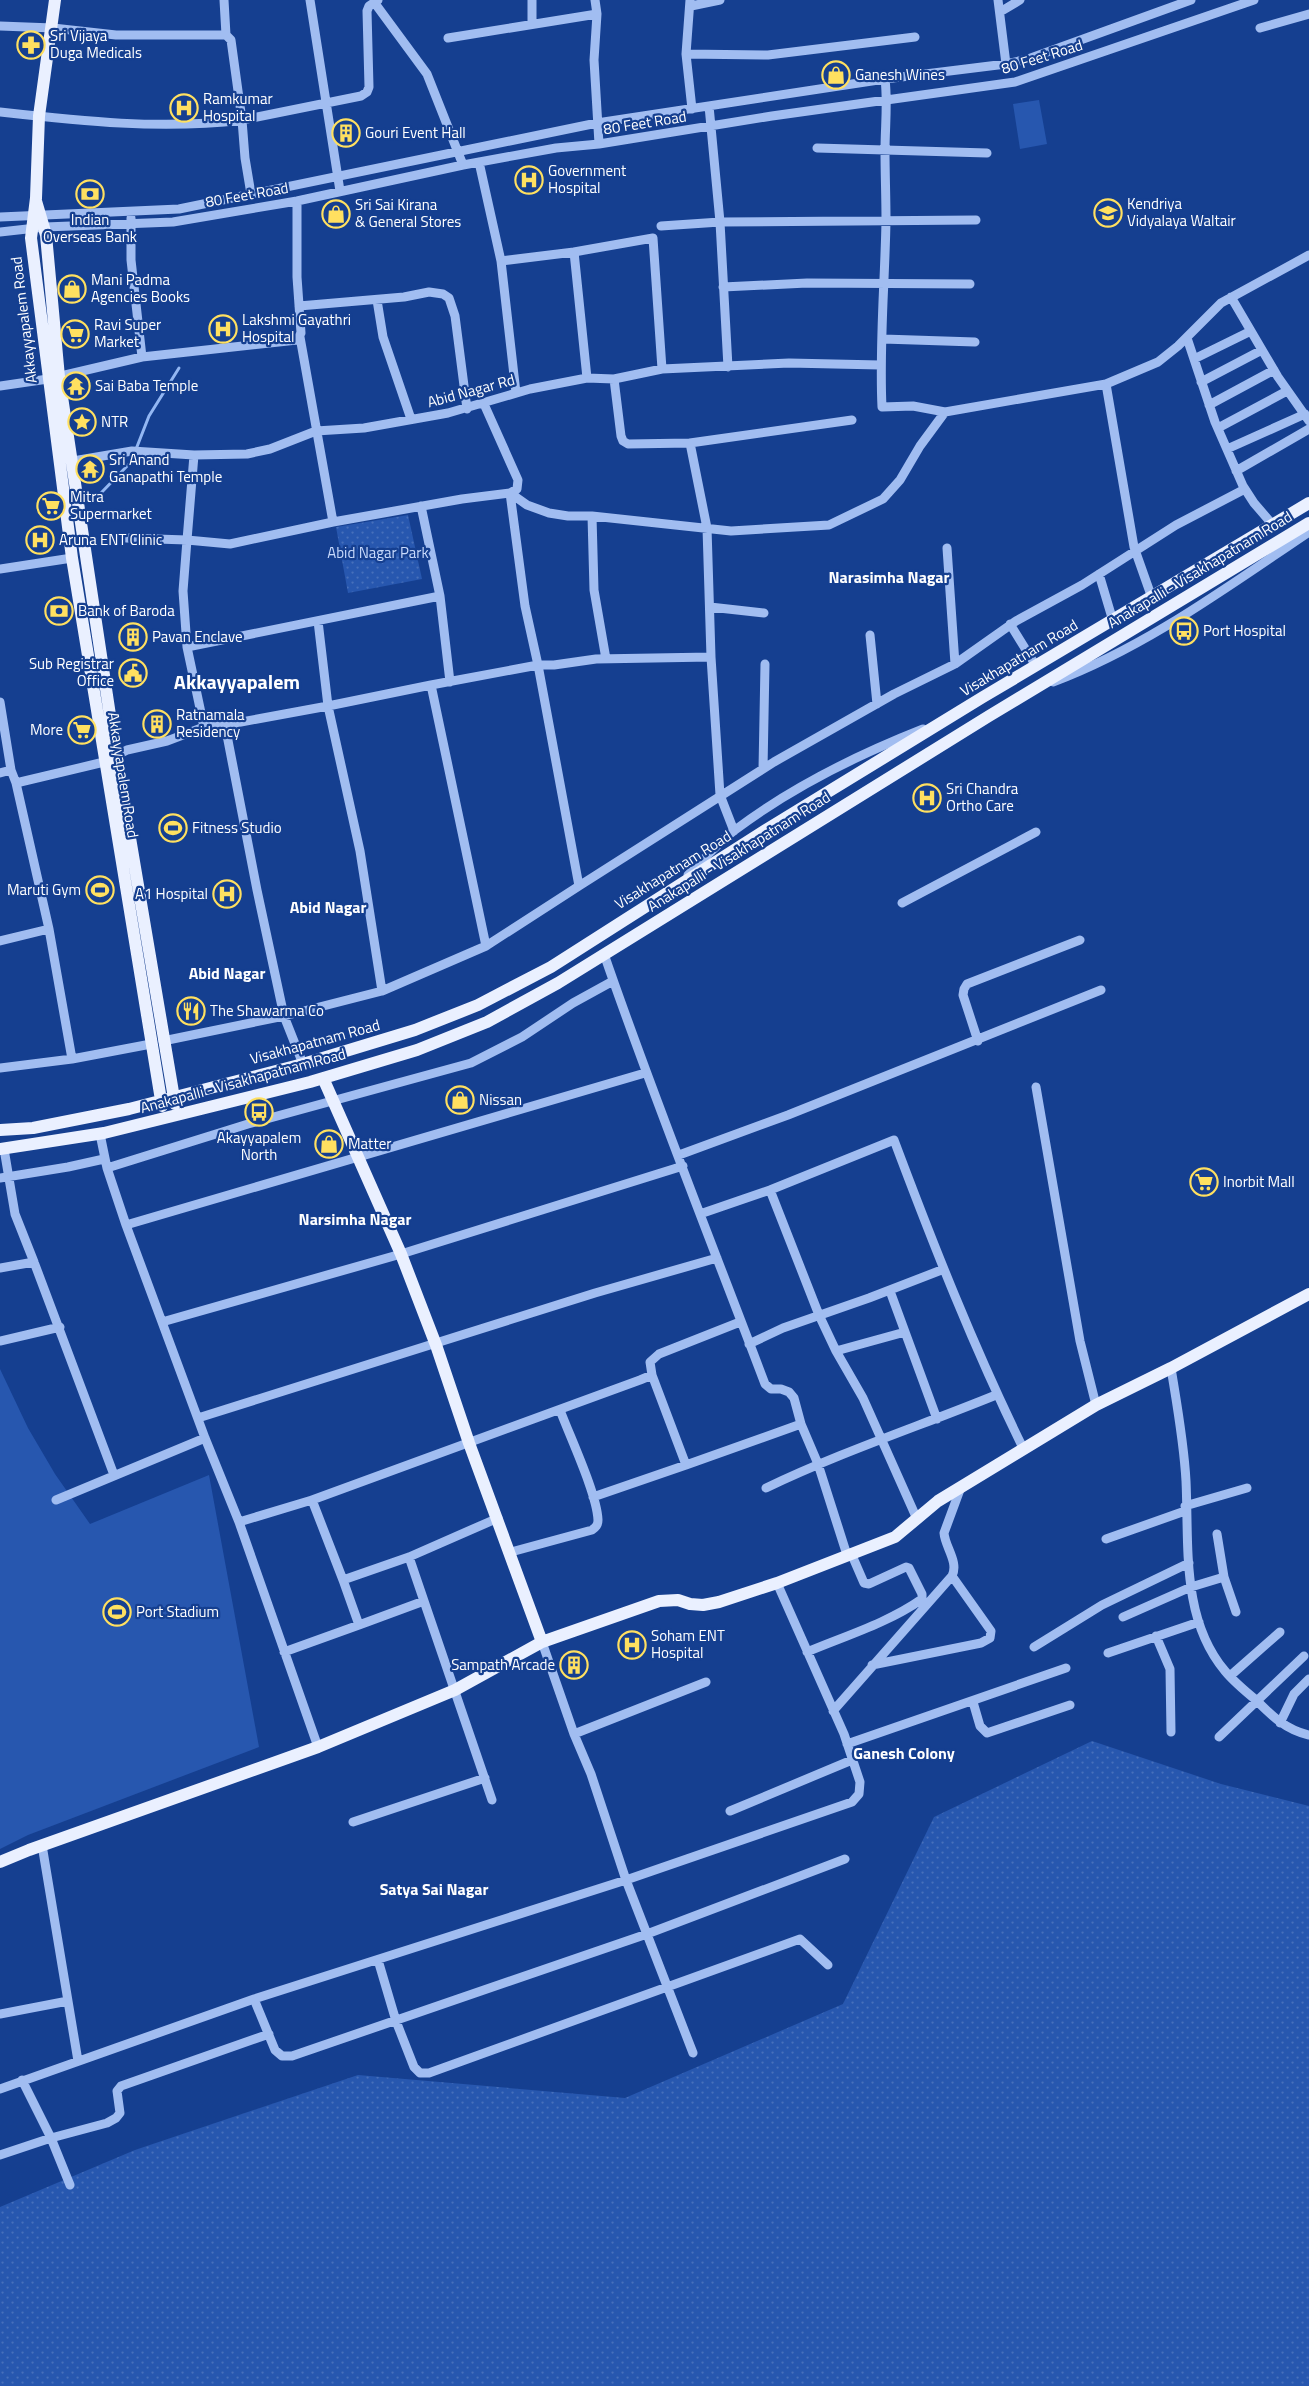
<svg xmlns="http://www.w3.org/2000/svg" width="1309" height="2386" font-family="'Titillium Web',sans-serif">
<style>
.grass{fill:url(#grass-dots)}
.pitch{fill:#2757af}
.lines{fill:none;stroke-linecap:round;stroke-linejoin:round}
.stream{stroke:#93b7f3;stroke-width:3}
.minor{stroke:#a1bdf1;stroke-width:9}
.major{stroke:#eaf0ff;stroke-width:12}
.labels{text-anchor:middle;stroke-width:4.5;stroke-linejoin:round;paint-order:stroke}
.poi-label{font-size:15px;fill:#fff;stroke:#153f90;text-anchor:start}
.street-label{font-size:15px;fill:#fff;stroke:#153f90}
.park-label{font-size:15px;fill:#c8dafc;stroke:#153f90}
.neighbourhood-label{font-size:16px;font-weight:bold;fill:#fff;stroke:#153f90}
.district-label{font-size:20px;font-weight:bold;fill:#fff;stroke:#153f90}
</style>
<defs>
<pattern id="grass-dots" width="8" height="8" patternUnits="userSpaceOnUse" patternTransform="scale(1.25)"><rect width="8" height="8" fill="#2757af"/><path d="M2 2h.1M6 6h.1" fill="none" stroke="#4770bb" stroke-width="1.8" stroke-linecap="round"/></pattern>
</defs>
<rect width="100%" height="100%" fill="#153f90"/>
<path class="grass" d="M408 515 422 579 348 593 336 527Z
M1092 1741 1221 1784 1309 1806V2386H0V2207L135 2150 358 2075 625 2098 843 2004 934 1817Z"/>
<path class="pitch" d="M1039 100 1047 144 1020 149 1013 104Z
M0 1369 28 1428 55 1474 90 1524 209 1475 259 1747 28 1835 0 1849Z"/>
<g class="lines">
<path class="stream" d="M100 494 131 462 149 416 179 368"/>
<path class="minor" d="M224 0 226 35
M310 0 340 191
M532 0V24
M595 0 597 14 594 60 599 144
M690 0 686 54 692 109
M998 0 1006 64
M374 2 427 74 463 165
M691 6 720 0
M1000 12 1020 0
M0 26 53 28 116 35H226L231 40 242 120 361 96 367 92 369 87 367 11 369 6 378 0
M1260 28 1309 14
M448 38 597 14
M686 54 768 55 915 37
M885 79C888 103 885 126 885 151 885 174 886 197 886 220 885 282 879 345 882 407L913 406 945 412 1106 384 1158 362 1178 346 1221 303 1309 255
M709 106 720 222 728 367
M0 112C80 121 162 130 242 120L245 158 251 194
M817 148 987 153
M479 162 501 261
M0 217 179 209 597 123 885 79 1006 64 1028 59 1191 0
M131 218V260L142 357
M661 226 720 222 976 220
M0 232 45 227 173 222 297 201 463 165 556 148 599 144 772 116 1015 82 1254 0
M574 252 653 238 662 369
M723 287 807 283 970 284
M1231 297 1278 377 1309 421
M377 300 383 337 411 419
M299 306 404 297 429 292 443 294 449 298 455 316 467 409
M300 337 333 522 462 499 510 493 525 606 538 665H554L596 659 711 657 707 528 690 443
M1187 338 1215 422 1243 486 1254 503 1273 525
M883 339 975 342
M1194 359 1251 331
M614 379 621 436 623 441 628 444 690 443 852 420
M1201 382 1262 350
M1106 384 1134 547 1152 598
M0 386 48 379 142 357 297 340 301 333 297 277V201
M516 393 501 261 574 252 587 378
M484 404 518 480 517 489 510 493 527 505 549 513 568 516H592L731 531 829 525 883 499 900 480 920 446 945 412
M1209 405 1274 370
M1218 428 1287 391
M1227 449 1305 414
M194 455 187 540 230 544 333 522
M73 461 132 451 194 455 247 454 270 449 316 431 364 428 448 413 530 389 587 378 614 379 662 369 789 363 880 365
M1236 471 1309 429
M421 506 440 596
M592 516 594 590 606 659
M126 538 187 540 183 591 187 647 204 727
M947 548 955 664
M0 569 72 558
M1099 574 1113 621
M710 607 764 613
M318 621 328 706 431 685 486 946 382 991
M1010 624 1036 666
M870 635 877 704
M187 647 440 596 450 682
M711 657 720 795 734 831
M1053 682C1146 647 1227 587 1309 532
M431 685 538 665 579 886 486 946
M0 702 11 770
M763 769 765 664
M0 773 11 770 16 783
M688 875C703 860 718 843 735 830 792 787 857 755 923 729
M579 886 774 762 894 694 955 664 1016 621 1082 585 1176 525 1245 489
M902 903 1036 832
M49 929 72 1059 151 1044
M0 941 49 929 16 783 104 762 127 750 167 741 204 727 225 725 257 890 284 1016 303 1064
M604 954C654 1099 711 1241 765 1384L771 1389H781L789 1392 794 1398 801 1424 818 1464 847 1555
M163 1041 284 1016 382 991 360 851 328 706 225 725
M978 1041 963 995 964 989 967 984 1080 940
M0 1068 72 1059
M1036 1087 1080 1341 1096 1405
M100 1134 107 1168 126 1225 205 1438 239 1522 318 1747
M4 1149 15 1214 34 1262
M679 1155 788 1115 1101 990
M107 1168 248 1124 471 1063 522 1037 573 1003 613 981
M0 1178 68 1167 104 1159
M770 1190 819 1315 836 1351 863 1398 917 1519
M700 1214 770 1190 894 1140C933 1244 974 1348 1023 1448
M126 1225 645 1073
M0 1268 34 1262 114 1475
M890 1291 937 1419
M162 1322 401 1254 683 1166
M0 1341 60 1327
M749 1344 783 1328 869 1298 944 1269
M836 1351 905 1332
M1171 1368C1177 1405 1184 1443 1186 1481 1189 1545 1181 1619 1225 1671 1234 1682 1245 1691 1256 1700 1272 1716 1286 1730 1309 1735
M198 1418 595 1293 717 1258
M686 1465 801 1424
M766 1488C841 1452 920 1426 996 1395
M593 1497 686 1465 652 1375
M56 1500 205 1438
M312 1500 343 1580 409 1557 498 1518
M1185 1506 1247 1488
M239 1522 312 1500 640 1380 652 1375 650 1362 659 1354 740 1322
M1217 1534 1224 1577 1236 1612
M1106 1539 1185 1511
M511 1552 592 1530C596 1527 598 1525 598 1520 597 1494 570 1437 560 1410
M424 1601 492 1800
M1123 1617 1191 1587 1224 1577
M359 1625 424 1601 409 1557
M1156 1636 1170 1669 1171 1732
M542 1642 574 1734 591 1774 626 1880 693 2053
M1034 1647 1102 1605 1189 1563
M284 1652 359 1625 343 1580
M807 1652C845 1636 888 1623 922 1599V1594L909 1568 906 1567 869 1584 864 1583 851 1553
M1108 1653 1199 1622
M872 1665 981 1643 990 1638 991 1631 952 1576
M1230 1676 1280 1632
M973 1702 980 1726 987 1733 1070 1705
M833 1711 952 1576C959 1562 945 1547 944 1533L961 1487
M1280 1723 1294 1694 1309 1679
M574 1734 706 1682
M1219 1737 1304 1656
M847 1744 1066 1668
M730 1811 852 1760
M353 1822 485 1778
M42 1845 78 2061
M378 1960 396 2021 414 2067 420 2073H429L800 1939 828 1965
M254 1999 275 2050 282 2056H292L647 1934 845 1859
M0 2014 68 2001
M22 2080 51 2138 70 2185
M0 2089 254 1999 626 1880 852 1802 859 1794 860 1782 844 1734 777 1583
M0 2155 51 2138 107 2123 116 2118 120 2113 117 2091 121 2086 269 2034"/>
<path class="major" d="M55 0 39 116 36 198 31 238 72 558 162 1106
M36 201 46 235 59 377 116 755 175 1104
M323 1078 401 1254 436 1345 469 1443 542 1642
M0 1130 33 1128 129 1109 303 1064 415 1030 478 1005 551 967 769 828 983 697 1309 503
M0 1149 104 1133 310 1082 417 1050 487 1022 558 983 989 716 1309 523
M0 1862 29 1850 318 1747 455 1690 542 1642 559 1636 659 1601 678 1600 690 1604 703 1605 719 1602 777 1583 895 1537 938 1501 1096 1405 1171 1368 1309 1294"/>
</g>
<defs>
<g id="pharmacy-ring" transform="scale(1.4375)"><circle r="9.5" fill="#153f90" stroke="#ffe060" stroke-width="1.5"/><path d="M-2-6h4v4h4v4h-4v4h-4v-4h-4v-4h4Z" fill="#ffe060"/></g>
<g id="shop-ring" transform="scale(1.4375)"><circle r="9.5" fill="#153f90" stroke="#ffe060" stroke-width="1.5"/><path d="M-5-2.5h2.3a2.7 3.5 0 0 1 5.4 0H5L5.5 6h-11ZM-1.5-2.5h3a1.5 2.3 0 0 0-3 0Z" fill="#ffe060"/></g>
<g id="hospital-ring" transform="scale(1.4375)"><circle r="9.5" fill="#153f90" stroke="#ffe060" stroke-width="1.5"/><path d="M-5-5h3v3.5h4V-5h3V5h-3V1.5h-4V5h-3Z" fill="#ffe060"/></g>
<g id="building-ring" transform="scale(1.4375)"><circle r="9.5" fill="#153f90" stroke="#ffe060" stroke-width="1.5"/><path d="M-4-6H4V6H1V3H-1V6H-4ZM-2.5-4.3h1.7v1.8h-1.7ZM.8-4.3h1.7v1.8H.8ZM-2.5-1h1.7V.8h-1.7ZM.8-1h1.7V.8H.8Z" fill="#ffe060"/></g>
<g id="bank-ring" transform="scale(1.4375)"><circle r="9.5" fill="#153f90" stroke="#ffe060" stroke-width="1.5"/><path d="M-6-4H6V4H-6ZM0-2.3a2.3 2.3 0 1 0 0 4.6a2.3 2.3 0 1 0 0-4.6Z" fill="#ffe060"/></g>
<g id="school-ring" transform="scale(1.4375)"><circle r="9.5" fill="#153f90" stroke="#ffe060" stroke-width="1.5"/><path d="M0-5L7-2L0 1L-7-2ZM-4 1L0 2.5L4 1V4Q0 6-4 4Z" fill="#ffe060"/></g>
<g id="supermarket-ring" transform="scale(1.4375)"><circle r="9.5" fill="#153f90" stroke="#ffe060" stroke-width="1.5"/><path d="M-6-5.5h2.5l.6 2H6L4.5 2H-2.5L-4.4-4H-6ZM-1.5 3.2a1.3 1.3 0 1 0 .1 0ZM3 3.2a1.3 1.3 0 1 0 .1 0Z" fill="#ffe060"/></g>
<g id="temple-ring" transform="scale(1.4375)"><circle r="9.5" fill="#153f90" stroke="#ffe060" stroke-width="1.5"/><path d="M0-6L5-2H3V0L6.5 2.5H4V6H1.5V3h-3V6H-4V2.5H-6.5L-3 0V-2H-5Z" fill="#ffe060"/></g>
<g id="sight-ring" transform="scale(1.4375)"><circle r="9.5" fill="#153f90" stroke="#ffe060" stroke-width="1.5"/><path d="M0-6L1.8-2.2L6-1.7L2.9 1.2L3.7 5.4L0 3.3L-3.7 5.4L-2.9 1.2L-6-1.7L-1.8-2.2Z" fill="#ffe060"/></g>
<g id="bus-ring" transform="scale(1.4375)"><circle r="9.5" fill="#153f90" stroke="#ffe060" stroke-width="1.5"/><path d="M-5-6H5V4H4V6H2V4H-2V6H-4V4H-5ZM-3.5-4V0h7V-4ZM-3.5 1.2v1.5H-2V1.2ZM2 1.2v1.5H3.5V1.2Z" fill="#ffe060"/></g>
<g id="civic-ring" transform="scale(1.4375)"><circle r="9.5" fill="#153f90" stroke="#ffe060" stroke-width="1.5"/><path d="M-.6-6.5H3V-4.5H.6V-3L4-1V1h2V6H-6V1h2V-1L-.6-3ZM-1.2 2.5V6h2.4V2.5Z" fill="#ffe060"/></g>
<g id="stadium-ring" transform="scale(1.4375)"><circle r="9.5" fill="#153f90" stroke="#ffe060" stroke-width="1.5"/><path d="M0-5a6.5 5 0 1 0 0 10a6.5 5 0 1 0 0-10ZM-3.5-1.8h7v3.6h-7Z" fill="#ffe060"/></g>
<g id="restaurant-ring" transform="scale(1.4375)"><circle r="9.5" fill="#153f90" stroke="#ffe060" stroke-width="1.5"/><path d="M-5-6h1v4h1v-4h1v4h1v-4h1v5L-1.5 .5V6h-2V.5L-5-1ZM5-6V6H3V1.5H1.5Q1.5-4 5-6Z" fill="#ffe060"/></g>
</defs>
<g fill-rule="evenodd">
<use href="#pharmacy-ring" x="31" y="45"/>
<use href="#shop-ring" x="836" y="75"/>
<use href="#hospital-ring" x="184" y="108"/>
<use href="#building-ring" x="346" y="133"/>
<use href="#hospital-ring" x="529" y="180"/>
<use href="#bank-ring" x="90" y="194"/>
<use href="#school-ring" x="1108" y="213"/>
<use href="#shop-ring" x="336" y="214"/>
<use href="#shop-ring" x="72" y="289"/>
<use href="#hospital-ring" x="223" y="329"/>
<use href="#supermarket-ring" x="75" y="334"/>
<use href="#temple-ring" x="76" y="386"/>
<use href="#sight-ring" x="82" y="422"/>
<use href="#temple-ring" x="90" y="469"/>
<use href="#supermarket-ring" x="51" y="506"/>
<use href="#hospital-ring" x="40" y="540"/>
<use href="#bank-ring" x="59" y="611"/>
<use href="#bus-ring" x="1184" y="631"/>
<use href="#building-ring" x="133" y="637"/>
<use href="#civic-ring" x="133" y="673"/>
<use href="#building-ring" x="157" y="724"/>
<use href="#supermarket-ring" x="82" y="730"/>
<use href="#hospital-ring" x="927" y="798"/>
<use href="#stadium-ring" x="173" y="828"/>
<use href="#stadium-ring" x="100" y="890"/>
<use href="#hospital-ring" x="227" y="894"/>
<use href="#restaurant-ring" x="191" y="1011"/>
<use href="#shop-ring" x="460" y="1100"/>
<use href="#bus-ring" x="259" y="1112"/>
<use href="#shop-ring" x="329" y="1144"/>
<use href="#supermarket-ring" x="1204" y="1182"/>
<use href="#stadium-ring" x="117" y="1612"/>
<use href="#hospital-ring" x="632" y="1645"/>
<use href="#building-ring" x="574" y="1665"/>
</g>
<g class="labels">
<g class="poi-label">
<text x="50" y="41">Sri Vijaya<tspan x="50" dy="17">Duga Medicals</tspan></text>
<text x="855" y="80">Ganesh Wines</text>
<text x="203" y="104">Ramkumar<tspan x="203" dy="17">Hospital</tspan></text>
<text x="365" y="138">Gouri Event Hall</text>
<text x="548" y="176">Government<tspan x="548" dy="17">Hospital</tspan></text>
<text x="1127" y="209">Kendriya<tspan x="1127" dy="17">Vidyalaya Waltair</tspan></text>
<text x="355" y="210">Sri Sai Kirana<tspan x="355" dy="17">&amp; General Stores</tspan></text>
<text x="90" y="225" text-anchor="middle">Indian<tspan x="90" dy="17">Overseas Bank</tspan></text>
<text x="91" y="285">Mani Padma<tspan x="91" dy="17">Agencies Books</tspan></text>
<text x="242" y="325">Lakshmi Gayathri<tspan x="242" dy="17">Hospital</tspan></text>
<text x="94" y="330">Ravi Super<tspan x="94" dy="17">Market</tspan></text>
<text x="95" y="391">Sai Baba Temple</text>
<text x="101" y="427">NTR</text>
<text x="109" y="465">Sri Anand<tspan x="109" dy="17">Ganapathi Temple</tspan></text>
<text x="70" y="502">Mitra<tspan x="70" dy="17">Supermarket</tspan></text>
<text x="59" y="545">Aruna ENT Clinic</text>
<text x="78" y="616">Bank of Baroda</text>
<text x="1203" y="636">Port Hospital</text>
<text x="152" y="642">Pavan Enclave</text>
<text x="114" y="669" text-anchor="end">Sub Registrar<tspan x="114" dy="17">Office</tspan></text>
<text x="176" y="720">Ratnamala<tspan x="176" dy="17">Residency</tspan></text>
<text x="63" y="735" text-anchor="end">More</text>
<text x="946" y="794">Sri Chandra<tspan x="946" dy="17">Ortho Care</tspan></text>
<text x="192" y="833">Fitness Studio</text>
<text x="81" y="895" text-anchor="end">Maruti Gym</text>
<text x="208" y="899" text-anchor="end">A1 Hospital</text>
<text x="210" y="1016">The Shawarma Co</text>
<text x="479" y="1105">Nissan</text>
<text x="259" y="1143" text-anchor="middle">Akayyapalem<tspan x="259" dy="17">North</tspan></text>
<text x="348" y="1149">Matter</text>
<text x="1223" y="1187">Inorbit Mall</text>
<text x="136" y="1617">Port Stadium</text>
<text x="651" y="1641">Soham ENT<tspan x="651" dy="17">Hospital</tspan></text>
<text x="555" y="1670" text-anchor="end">Sampath Arcade</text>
</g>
<g class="street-label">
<text transform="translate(1042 57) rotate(-17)" y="5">80 Feet Road</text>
<text transform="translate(645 123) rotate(-9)" y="5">80 Feet Road</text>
<text transform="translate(247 195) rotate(-10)" y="5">80 Feet Road</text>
<text transform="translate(24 320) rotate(-97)" y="5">Akkayyapalem Road</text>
<text transform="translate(471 391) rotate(-15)" y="5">Abid Nagar Rd</text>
<text transform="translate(1200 570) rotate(-31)" y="5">Anakapalli - Visakhapatnam Road</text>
<text transform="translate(1019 658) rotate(-31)" y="5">Visakhapatnam Road</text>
<text transform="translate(123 775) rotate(81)" y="5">Akkayyapalem Road</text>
<text transform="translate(739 852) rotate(-32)" y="5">Anakapalli - Visakhapatnam Road</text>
<text transform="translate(673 870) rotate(-32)" y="5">Visakhapatnam Road</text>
<text transform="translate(315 1042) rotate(-15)" y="5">Visakhapatnam Road</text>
<text transform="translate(243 1081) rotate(-15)" y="5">Anakapalli - Visakhapatnam Road</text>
</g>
<g class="park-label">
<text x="378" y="558">Abid Nagar Park</text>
</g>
<g class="neighbourhood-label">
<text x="889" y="583">Narasimha Nagar</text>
<text x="328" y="913">Abid Nagar</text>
<text x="227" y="979">Abid Nagar</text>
<text x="355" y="1225">Narsimha Nagar</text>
<text x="904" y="1759">Ganesh Colony</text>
<text x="434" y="1895">Satya Sai Nagar</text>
</g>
<g class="district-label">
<text x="237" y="689">Akkayyapalem</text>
</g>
</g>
</svg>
